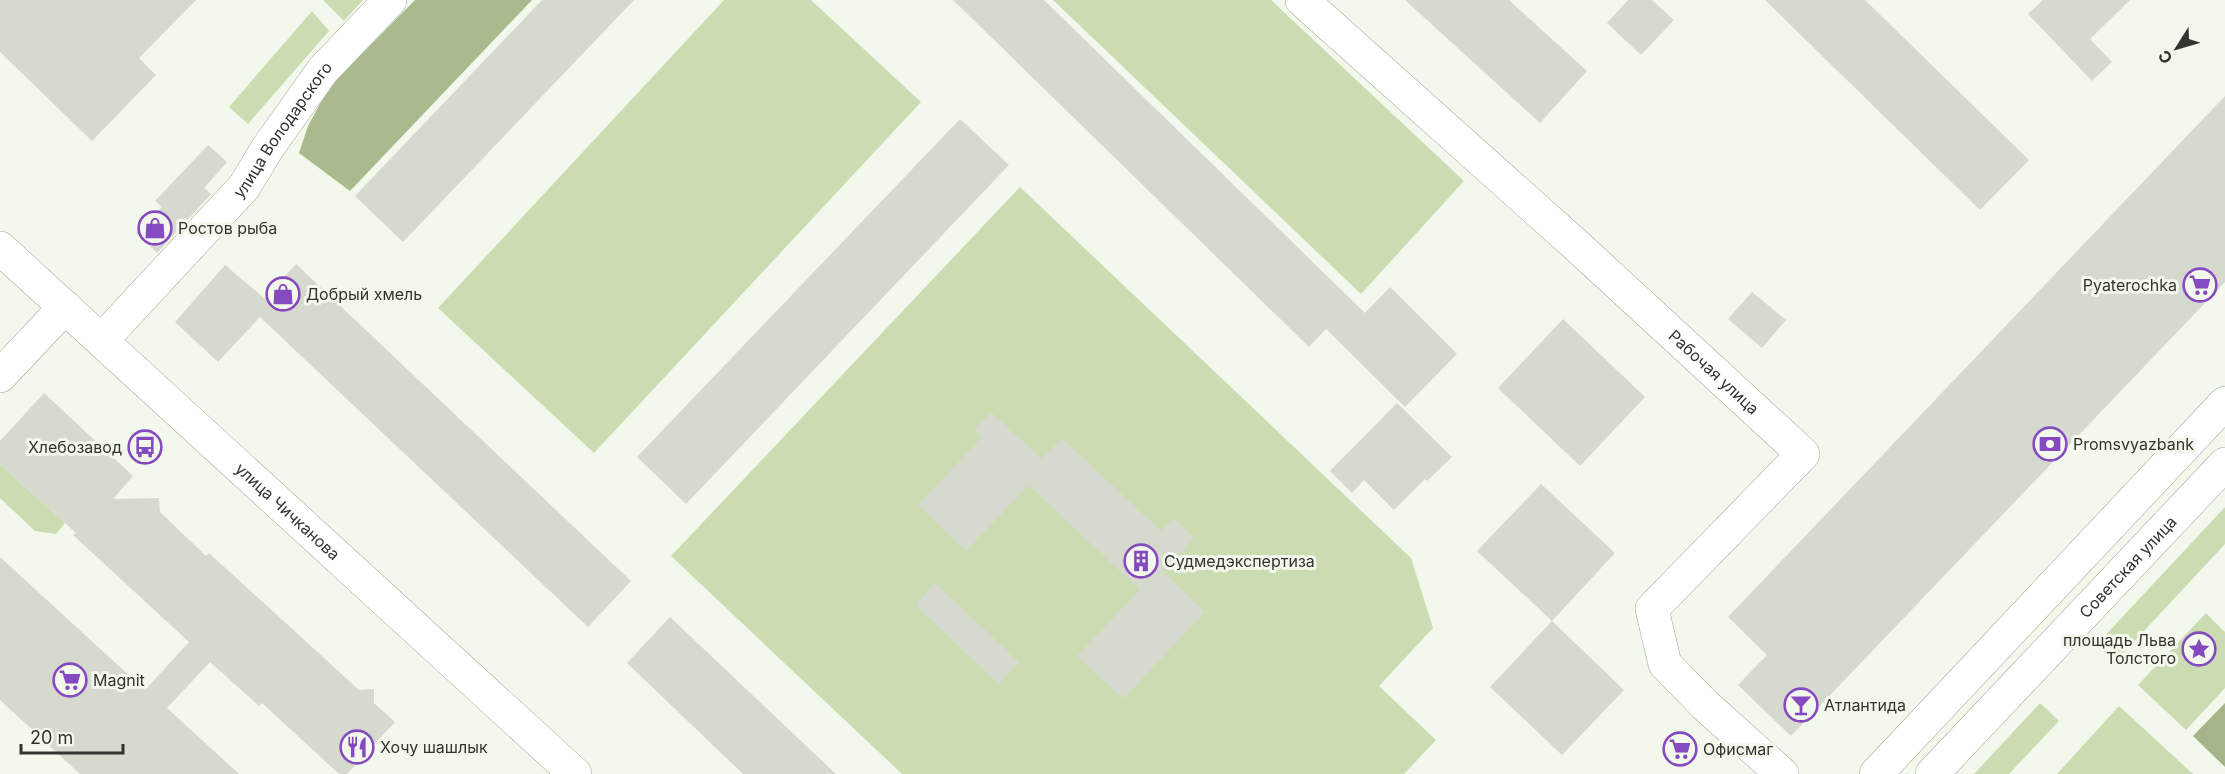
<svg xmlns="http://www.w3.org/2000/svg" width="2225" height="774" font-family="Inter,sans-serif">
<style>
.green{fill:#ccdcb2}
.forest{fill:#a9ba8c}
.water{fill:#a4b588}
.building{fill:#d5d9ce}
.lines{fill:none;stroke-linecap:round;stroke-linejoin:round}
.minor-casing{stroke:#a2a69b;stroke-width:34}
.secondary-casing{stroke:#a2a69b;stroke-width:34}
.primary-casing{stroke:#a2a69b;stroke-width:34}
.minor{stroke:#fff;stroke-width:33}
.secondary{stroke:#fff;stroke-width:33}
.primary{stroke:#fff;stroke-width:33}
.labels{text-anchor:middle;stroke-width:6;stroke-linejoin:round;paint-order:stroke}
.street-label{font-size:16px;fill:#32342f;stroke:#f3f8ec}
.poi-label{font-size:16px;fill:#32342f;stroke:#f3f8ec;text-anchor:start}
</style>
<rect width="100%" height="100%" fill="#f3f8ec"/>
<path class="green" d="M323 0H363L344 21Z
M724 0H811L921 102 594 453 438 308Z
M1053 0H1271L1464 181 1361 294Z
M312 11 329 31 248 124 229 107Z
M1020 187 1411 558 1433 628 1379 686 1436 740 1404 774H902L671 556Z
M0 464 65 523 56 534 35 531 0 498Z
M2225 507V544L2118 659 2099 642Z
M2206 613 2225 632V688L2186 730 2138 685Z
M2040 703 2059 721 2009 774H1974Z
M2119 706 2193 774H2057Z"/>
<path class="forest" d="M415 0H532L350 191 299 153 308 126 329 87Z"/>
<path class="water" d="M2225 703V767L2193 736Z"/>
<path class="building" d="M0 0H196L139 58 156 75 92 141 0 52Z
M542 0H634L403 242 355 196Z
M953 0H1044L1365 313 1390 287 1457 354 1405 407 1326 329 1309 347Z
M1405 0H1509L1587 71 1540 123Z
M1628 0H1652L1674 20 1641 55 1607 23Z
M1765 0H1865L2029 160 1980 210Z
M2043 0H2130L2090 39 2112 62 2092 81 2028 14Z
M2225 96V282L1791 736 1738 685 1767 655 1728 617Z
M960 119 1009 165 686 504 637 457Z
M208 145 227 162 204 188 211 194 157 253 136 233 162 207 155 201Z
M296 264 631 581 588 627 260 317 218 362 175 322 225 265 264 298Z
M1752 292 1786 320 1762 348 1728 319Z
M1563 319 1645 397 1580 466 1498 388Z
M44 393 133 476 113 499 159 498 160 512 206 556 209 553 359 690 374 689V703L395 722 347 774H339L262 703 259 706 210 662 167 708 239 774H80L0 700V557L145 690 189 642 73 535 76 533 0 464V441Z
M1397 403 1452 457 1427 481 1425 479 1394 510 1364 480 1352 493 1330 471Z
M991 412 1042 459 1062 438 1161 531 1173 518 1194 538 1163 572 1205 612 1123 699 1077 656 1140 590 1029 485 966 551 918 505 981 438 974 430Z
M1541 484 1615 553 1552 621 1477 551Z
M935 583 1019 662 999 684 915 605Z
M670 617 836 774H743L627 663Z
M1552 621 1624 690 1562 755 1490 687Z"/>
<g class="lines">
<g class="minor-casing">
<g id="minor">
<path id="s1" d="M1302 0 1576 245 1803 454 1652 609 1665 664 1705 705 1782 774"/>
<path id="s2" d="M102 340 244 187 267 149 323 70 390 0"/>
<path d="M0 376 65 307"/>
</g>
</g>
<g class="secondary-casing">
<g id="secondary">
<path id="s3" d="M0 248 575 774"/>
</g>
</g>
<g class="primary-casing">
<g id="primary">
<path d="M1876 774 2225 403"/>
<path id="s4" d="M1932 774 2225 464"/>
</g>
</g>
<use href="#minor" class="minor"/>
<use href="#secondary" class="secondary"/>
<use href="#primary" class="primary"/>
</g>
<defs>
<g id="shop-ring" transform="scale(1.725)"><circle r="9.5" fill="#f3f8ec" stroke="#864ac0" stroke-width="1.5"/><path d="M-5-2.5h2.3a2.7 3.5 0 0 1 5.4 0H5L5.5 6h-11ZM-1.5-2.5h3a1.5 2.3 0 0 0-3 0Z" fill="#864ac0"/></g>
<g id="supermarket-ring" transform="scale(1.725)"><circle r="9.5" fill="#f3f8ec" stroke="#864ac0" stroke-width="1.5"/><path d="M-6-5.5h2.5l.6 2H6L4.5 2H-2.5L-4.4-4H-6ZM-1.5 3.2a1.3 1.3 0 1 0 .1 0ZM3 3.2a1.3 1.3 0 1 0 .1 0Z" fill="#864ac0"/></g>
<g id="bank-ring" transform="scale(1.725)"><circle r="9.5" fill="#f3f8ec" stroke="#864ac0" stroke-width="1.5"/><path d="M-6-4H6V4H-6ZM0-2.3a2.3 2.3 0 1 0 0 4.6a2.3 2.3 0 1 0 0-4.6Z" fill="#864ac0"/></g>
<g id="bus-ring" transform="scale(1.725)"><circle r="9.5" fill="#f3f8ec" stroke="#864ac0" stroke-width="1.5"/><path d="M-5-6H5V4H4V6H2V4H-2V6H-4V4H-5ZM-3.5-4V0h7V-4ZM-3.5 1.2v1.5H-2V1.2ZM2 1.2v1.5H3.5V1.2Z" fill="#864ac0"/></g>
<g id="building-ring" transform="scale(1.725)"><circle r="9.5" fill="#f3f8ec" stroke="#864ac0" stroke-width="1.5"/><path d="M-4-6H4V6H1V3H-1V6H-4ZM-2.5-4.3h1.7v1.8h-1.7ZM.8-4.3h1.7v1.8H.8ZM-2.5-1h1.7V.8h-1.7ZM.8-1h1.7V.8H.8Z" fill="#864ac0"/></g>
<g id="sight-ring" transform="scale(1.725)"><circle r="9.5" fill="#f3f8ec" stroke="#864ac0" stroke-width="1.5"/><path d="M0-6L1.8-2.2L6-1.7L2.9 1.2L3.7 5.4L0 3.3L-3.7 5.4L-2.9 1.2L-6-1.7L-1.8-2.2Z" fill="#864ac0"/></g>
<g id="bar-ring" transform="scale(1.725)"><circle r="9.5" fill="#f3f8ec" stroke="#864ac0" stroke-width="1.5"/><path d="M-6-5H6L.8 .8V4.5H3.5V6h-7V4.5H-.8V.8Z" fill="#864ac0"/></g>
<g id="restaurant-ring" transform="scale(1.725)"><circle r="9.5" fill="#f3f8ec" stroke="#864ac0" stroke-width="1.5"/><path d="M-5-6h1v4h1v-4h1v4h1v-4h1v5L-1.5 .5V6h-2V.5L-5-1ZM5-6V6H3V1.5H1.5Q1.5-4 5-6Z" fill="#864ac0"/></g>
</defs>
<g fill-rule="evenodd">
<use href="#shop-ring" x="155" y="228"/>
<use href="#supermarket-ring" x="2200" y="285"/>
<use href="#shop-ring" x="283" y="294"/>
<use href="#bank-ring" x="2050" y="444"/>
<use href="#bus-ring" x="145" y="447"/>
<use href="#building-ring" x="1141" y="561"/>
<use href="#sight-ring" x="2199" y="649"/>
<use href="#supermarket-ring" x="70" y="680"/>
<use href="#bar-ring" x="1801" y="705"/>
<use href="#restaurant-ring" x="357" y="747"/>
<use href="#supermarket-ring" x="1680" y="749"/>
</g>
<g class="labels">
<g class="street-label">
<text dy="6" stroke="none"><textPath href="#s2" startOffset="278">улица Володарского</textPath></text>
<text dy="6" stroke="none"><textPath href="#s1" startOffset="555">Рабочая улица</textPath></text>
<text dy="6" stroke="none"><textPath href="#s3" startOffset="390">улица Чичканова</textPath></text>
<text dy="6" stroke="none"><textPath href="#s4" startOffset="285">Советская улица</textPath></text>
</g>
<g class="poi-label">
<text x="178" y="234">Ростов рыба</text>
<text x="2177" y="291" text-anchor="end">Pyaterochka</text>
<text x="306" y="300">Добрый хмель</text>
<text x="2073" y="450">Promsvyazbank</text>
<text x="122" y="453" text-anchor="end">Хлебозавод</text>
<text x="1164" y="567">Судмедэкспертиза</text>
<text x="2176" y="646" text-anchor="end">площадь Льва<tspan x="2176" dy="18">Толстого</tspan></text>
<text x="93" y="686">Magnit</text>
<text x="1824" y="711">Атлантида</text>
<text x="380" y="753">Хочу шашлык</text>
<text x="1703" y="755">Офисмаг</text>
</g>
</g>
<g transform="translate(2177 48) rotate(233)" stroke="#f3f8ec" stroke-width="4.5" paint-order="stroke">
<path d="M0-4.5L10 22L0 15L-10 22Z" fill="#32342f"/>
<text y="-9" font-size="16" font-weight="bold" text-anchor="middle" fill="#32342f">С</text>
</g>
<path d="M21 744v9h102v-9" fill="none" stroke="#32342f" stroke-width="3"/>
<text x="30" y="744" font-size="18" fill="#32342f" stroke="#f3f8ec" stroke-width="4.5" paint-order="stroke">20 m</text>
</svg>
